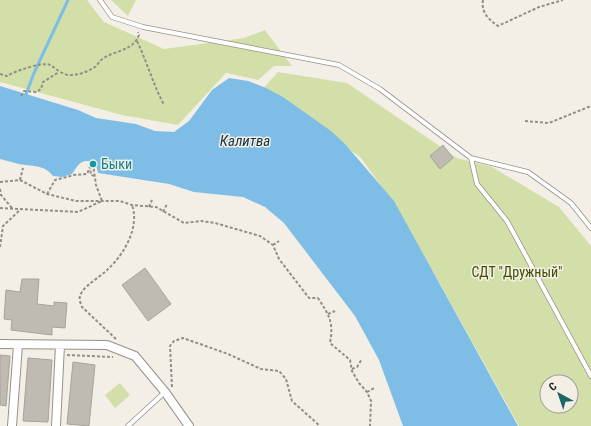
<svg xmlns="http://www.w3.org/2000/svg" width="591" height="426" font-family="'Roboto Condensed',sans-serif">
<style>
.green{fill:#d3dfa9;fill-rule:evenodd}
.water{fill:#7dbde6}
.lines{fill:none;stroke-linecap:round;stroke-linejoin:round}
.stream{stroke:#7dbde6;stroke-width:3}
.building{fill:#c0bbb2;stroke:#a8a39a}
.lane-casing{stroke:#969189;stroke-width:5.5}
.street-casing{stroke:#969189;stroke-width:10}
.path{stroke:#918e87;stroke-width:2;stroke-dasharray:3 2;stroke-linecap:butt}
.lane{stroke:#fff;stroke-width:4}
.street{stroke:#fff;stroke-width:8}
.culture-dot{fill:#0f9aa8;stroke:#f4efe6;stroke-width:1.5}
.labels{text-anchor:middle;stroke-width:3;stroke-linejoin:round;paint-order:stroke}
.culture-label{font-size:14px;fill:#0d838f;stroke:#f4efe6;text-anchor:start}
.park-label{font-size:14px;fill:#444e00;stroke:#f4efe6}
.water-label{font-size:15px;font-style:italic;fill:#153243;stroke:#f4efe6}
</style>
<rect width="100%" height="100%" fill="#f4efe6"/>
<path class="green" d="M0 0H87L104 22 164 49 244 38 265 30 292 66H274L258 80 226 73 178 125 122 115 0 82Z
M111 0H136L128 16Z
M278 72 347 83 457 158 492 167 559 207 591 246V426H519L440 284 392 201 361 158 291 105 260 92ZM547 382H571V406H547Z
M120 383 130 395 115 408 105 395Z"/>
<path class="water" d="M229 78 248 81 266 88 283 97 331 131 345 144 394 201 518 426H403L379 360 355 316 284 223 265 207 243 197 194 192 169 184 98 173 96 164C83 157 79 163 72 174L62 177 53 176C43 163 29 167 15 163 10 162 5 160 0 159V86L78 110 96 118 136 124 155 131 174 132 189 121 212 90Z"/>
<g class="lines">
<path class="stream" d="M25 97 34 73 68 0"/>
</g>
<path class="building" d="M443 145 453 158 440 169 430 156Z
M145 268 171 304 148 321 122 285Z
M22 279H39L37 304 54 306V302L67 303 65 328 52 327V335L11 330 12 320 4 319 6 290 20 292Z
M0 355 10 356 6 406 0 405Z
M28 358 52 360 48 422 23 421Z
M73 362 95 365 89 426 67 424Z"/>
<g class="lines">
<g class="lane-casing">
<path id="lane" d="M100 0 112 17 143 27 339 65 380 89 471 158 528 172 571 203 591 228
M471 158 477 184 507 221 591 376
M128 426 165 392"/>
</g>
<g class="street-casing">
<path id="street" d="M0 344 107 345 135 356 165 392 189 426
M12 426 18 345
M56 426 60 345"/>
</g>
<path class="path" d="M483 0C481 12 488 19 498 26L539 7 563 0
M137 41C147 62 153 84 164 105
M0 74 7 76C13 72 43 61 50 65 57 69 63 76 72 75 80 75 88 71 95 67 98 64 100 60 104 58 116 50 133 51 139 35L138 32
M21 96 24 91 36 92 41 89 43 82 59 72
M525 121 549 123 591 106
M20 180 23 168
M0 182 20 180 47 194 76 201H120L132 205 156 207 184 223 201 221 215 223 260 236 273 245 279 259 309 298H318C329 315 334 322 330 343L350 360 352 371 359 383 367 392 371 401 370 426
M0 189 1 195 12 208
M47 194 55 180 74 175 87 174 90 167 91 175 95 176
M149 207 152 200
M0 208 78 212 102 201 96 185 93 164
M163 212 167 204
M273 245 279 241
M0 247 3 226 21 209
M328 314 335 311
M116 339 82 307C80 302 78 297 82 292 87 284 100 277 107 270 124 255 140 227 132 205
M67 355 113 357
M352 369 357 367 362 359
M172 387 170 346 174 341 183 338 228 354 261 369 279 371 286 379 292 401 320 426
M367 392 374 388"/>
<use href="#lane" class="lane"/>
<use href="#street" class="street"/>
</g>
<circle class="culture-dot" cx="93" cy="164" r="4"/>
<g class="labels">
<g class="culture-label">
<text x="101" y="169">Быки</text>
</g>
<g class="park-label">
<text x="517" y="277">СДТ "Дружный"</text>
</g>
<g class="water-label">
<text x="245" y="146">Калитва</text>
</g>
</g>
<g transform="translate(559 394) rotate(320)"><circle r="19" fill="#f4efe6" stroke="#a09d96"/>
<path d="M0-3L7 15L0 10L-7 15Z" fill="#196767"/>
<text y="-6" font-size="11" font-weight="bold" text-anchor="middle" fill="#23211e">С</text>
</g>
</svg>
